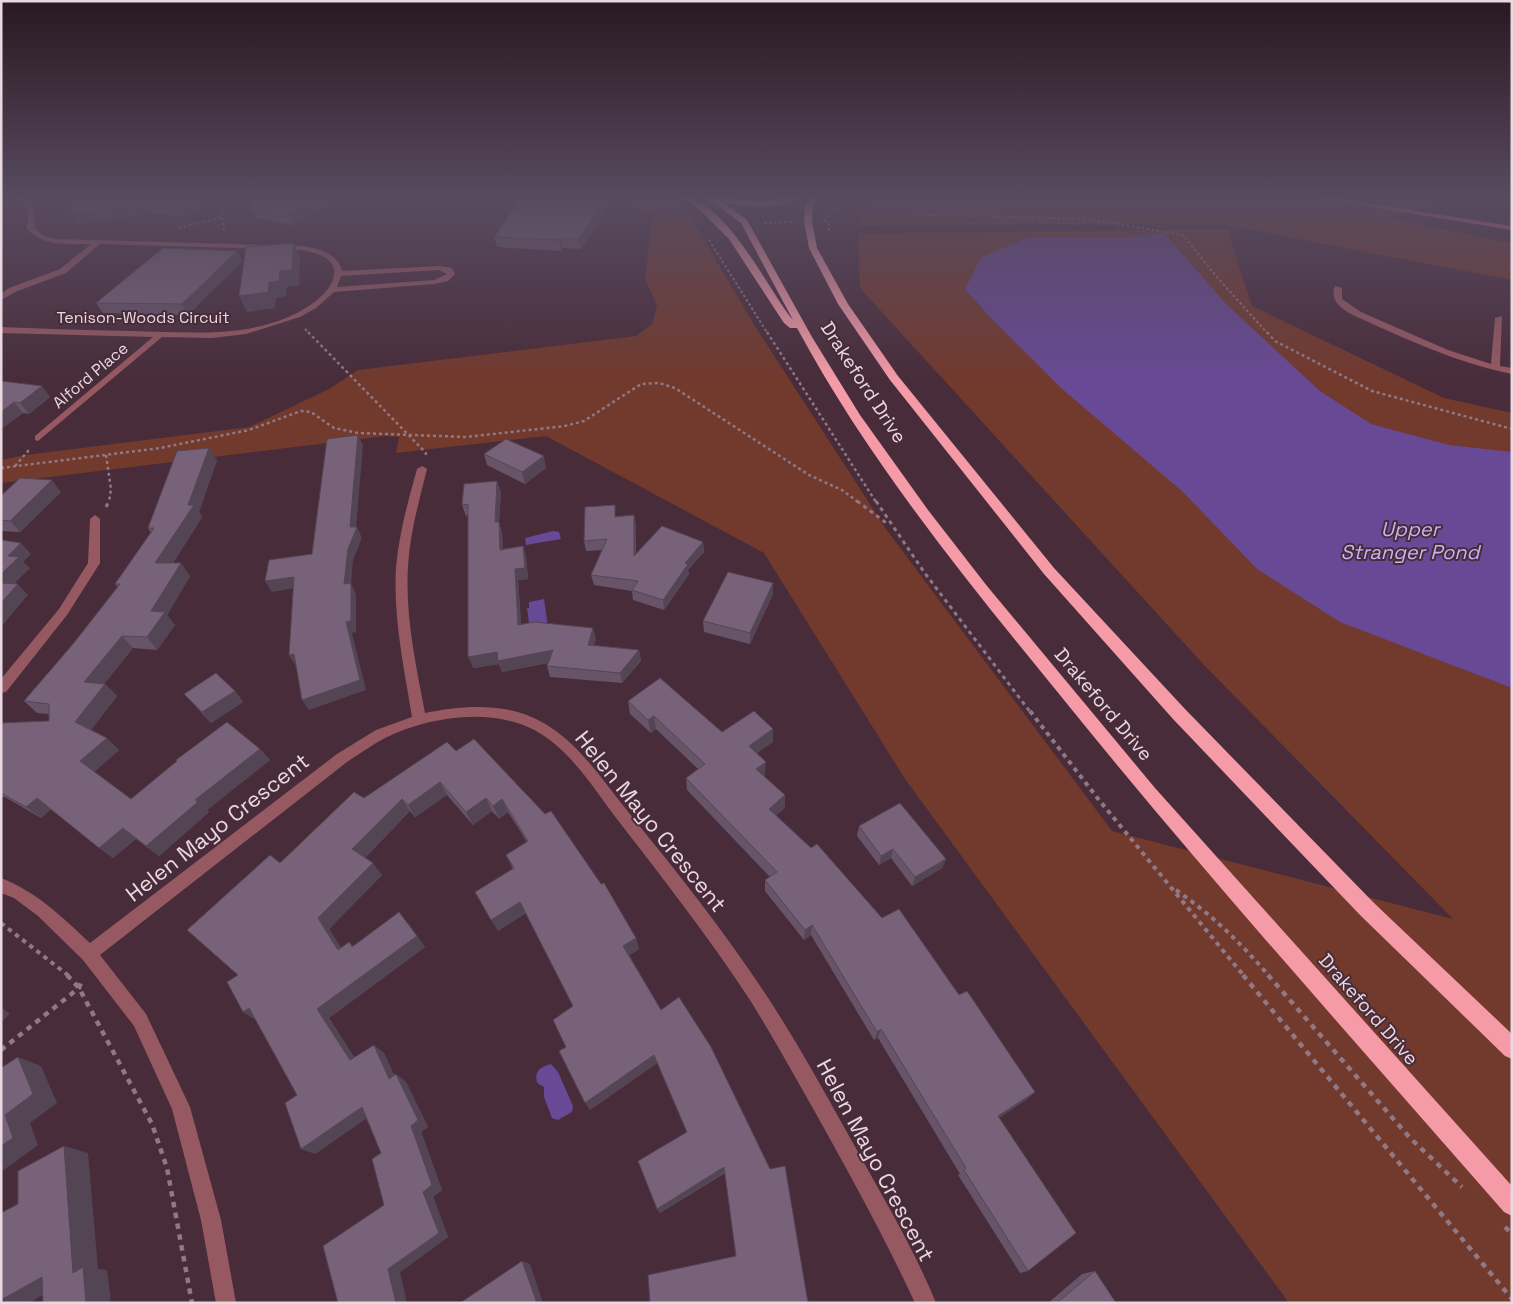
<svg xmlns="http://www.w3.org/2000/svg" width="1513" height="1304" font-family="'Space Grotesk',sans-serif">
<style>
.green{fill:#72392d}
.water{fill:#684995}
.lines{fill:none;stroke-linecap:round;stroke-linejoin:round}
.path-far4{stroke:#907884;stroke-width:2;stroke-dasharray:2.5 2.5;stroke-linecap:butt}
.path-far3{stroke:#907884;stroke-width:2.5;stroke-dasharray:3 3;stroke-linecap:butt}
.path-far2{stroke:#907884;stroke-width:3;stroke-dasharray:4 4;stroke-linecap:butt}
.path-far1{stroke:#907884;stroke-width:4;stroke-dasharray:4.5 4.5;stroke-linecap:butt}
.path{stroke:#907884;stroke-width:4.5;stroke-dasharray:5.5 5.5;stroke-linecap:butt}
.minor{fill:#965962;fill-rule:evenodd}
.major{fill:#f3768c;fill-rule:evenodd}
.highway{fill:#f59ba8;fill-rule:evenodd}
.wall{fill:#675469}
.shaded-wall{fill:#544555}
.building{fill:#78627a;stroke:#544555}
.labels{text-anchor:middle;stroke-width:4;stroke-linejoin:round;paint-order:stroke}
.far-street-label{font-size:16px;fill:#ead8e1;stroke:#482c3a}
.street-label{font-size:19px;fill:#ead8e1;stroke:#482c3a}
.water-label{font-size:20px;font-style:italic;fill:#c8b2f1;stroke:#482c3a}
.near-street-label{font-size:22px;fill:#ead8e1;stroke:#482c3a}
</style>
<rect width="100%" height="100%" fill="#482c3a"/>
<path class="green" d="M582 198H659L673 202 690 216 753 323 886 529 1112 831 1453 919 1204 665 860 288 858 234 1227 229 1252 306 1444 398 1512 413V1303H1289L905 779 764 553 546 436 396 453 399 437 385 436 1 483V460L25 455 249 427 329 389 358 370 636 336 652 324 657 306 645 278 653 212 615 201Z
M882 198H1459L1385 218 1512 243V280L1216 223 862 226 857 212Z"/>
<path class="water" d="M1164 233 1227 305 1320 391 1371 424 1449 445 1512 452V688L1340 622 1257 569 1183 492 1061 388 989 316 965 289 981 257 1030 237H1127Z
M553 531 559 532 561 539 526 545 525 538Z
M544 599 548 627 529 623 527 608H529V602Z
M551 1064 558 1072 573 1106 572 1112 558 1120 552 1118 544 1097V1087L537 1083C534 1071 540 1067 551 1064Z"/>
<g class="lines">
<path class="path-far4" d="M220 198 224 230
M903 198 927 215 1088 219 1183 235 1216 276 1268 334
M824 221 846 198
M825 221 829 223V232
M764 223 793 222
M179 228 222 217
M709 240 768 334
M305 329 310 334"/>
<path class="path-far3" d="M308 332 426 453 425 456
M767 332 876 502
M1267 332 1275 341 1372 391 1512 429
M106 455 111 489 109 502
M15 466 29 450
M1 468 160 448 249 430 301 411 311 412 334 428 358 433 466 437 565 426 584 421 641 384 659 383 675 388 809 475 842 490 858 502"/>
<path class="path-far2" d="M857 501 889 525
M876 501 924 572 1031 713
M106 507 109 501"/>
<path class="path-far1" d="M1030 711 1099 800 1244 976
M1176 890C1212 915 1241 943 1269 976
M1 923 69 976"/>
<path class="path" d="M67 975 79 988 152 1124 167 1168 192 1303
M1243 975 1512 1299
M1268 975 1410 1138 1462 1187
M1 1050 79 988 82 979
M1505 1227 1512 1234"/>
<path class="minor" d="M15 198 29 200 34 206 35 228 44 236 57 239 303 246C319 249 338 253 342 271L439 266 452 268 455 274 448 281 434 284 334 292 316 308 300 317 246 334 212 338 162 337 38 441 35 440V436L153 337 1 333V327C45 329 88 330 131 331 193 332 262 341 316 301 325 293 336 283 334 269 331 256 314 253 303 250L100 244 66 273 15 292 1 300V294L9 288 60 269 91 244C68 244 44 247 27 229 28 208 33 209 15 198ZM439 270 447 274 434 280 337 287 341 276Z
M1335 286 1342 288V299L1361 312 1448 350 1491 364 1495 318 1502 316 1500 366 1512 368V374C1457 363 1406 339 1355 316 1343 310 1329 301 1335 286Z
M422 466 427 469C419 501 410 533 408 566 405 616 416 665 425 713 462 705 507 702 542 722 581 744 605 784 633 818 682 878 730 939 772 1004 803 1052 830 1102 858 1152 885 1201 915 1251 936 1303H915C885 1238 850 1175 815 1112 794 1075 773 1037 750 1000 710 939 665 881 620 823 594 790 569 745 528 727 484 708 426 718 385 738 372 745 359 754 347 762L100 955 146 1014 190 1107 221 1220 236 1303H216L201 1220 172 1109 134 1026 83 960 38 916 14 898 1 893V878C37 892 62 917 90 943L337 754 376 730 412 717C404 667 393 618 396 567 399 534 408 501 417 469Z
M95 515 100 519V563L67 615 6 692 1 693V679L59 609 88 563 90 519Z"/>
<path class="major" d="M1317 198H1334L1512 226V230Z"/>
<path class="highway" d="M683 198C725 198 768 290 793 320L741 223 707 198 756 201 799 198C781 210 741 207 721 201L747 220 812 337 860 415 928 510 987 586 1155 788 1512 1186V1216L1504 1212C1353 1039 1199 868 1055 689 962 575 867 458 797 328H790L784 323 729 239 701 211Z
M809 198H817L813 206 812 221 817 248 848 304 898 376 1054 568 1185 709 1374 903 1512 1034V1059L1505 1056 1360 915 1173 719 1044 574 890 380 838 304 809 248 804 221 805 206Z"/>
</g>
<path class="wall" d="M72 198H198L200 213 177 217 154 213 77 224 71 214Z
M249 198H336L293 225 257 218Z
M608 207 581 249 562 248 561 251 497 247 494 237Z
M237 251 242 261 188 315 103 313 96 303Z
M1 381 50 397 29 414 23 413 1 429Z
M484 454 546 468 525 484 487 465Z
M217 460 199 512 202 517 173 563 190 576 167 615 175 625 157 650 133 648 104 684H105L117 696 91 730 119 750 94 772 131 799 260 749 270 760 207 810 209 812 159 856 136 839 113 858 51 809 41 818 5 797H1V723L49 721V714L37 713 24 701 73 644 118 587 115 584 151 533 148 528Z
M61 492 20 532 1 531V496Z
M501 492 499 522 502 533 503 549 523 546 526 557 528 579 518 580 521 624 596 639 594 645 639 650 641 661 622 683 550 677 547 666 548 663 502 672 499 664 473 668 468 515 466 516 462 505Z
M634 515 636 526V554L703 542 704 552 688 570 689 574 664 610 633 600 632 591 594 585 591 575 602 550 586 551 584 541 617 516Z
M773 583V594L750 644 704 632 703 621Z
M235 691 243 702 211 723 184 694Z
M628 701 722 732 773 742 756 753 765 775 763 776 785 795V808L776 815 882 918 959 995 1035 1092 1027 1099 999 1118 1028 1271 1020 1273 958 1175 960 1174 878 1038 874 1040 811 935 804 940 765 891V880L770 877 687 790 686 778 698 769 656 729 651 733 630 714Z
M447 742 636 938 639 949 629 955 661 1010 711 1047 736 1256 725 1173 660 1213 657 1209 687 1133 657 1063 590 1110 566 1047 573 1006 526 913 498 931 513 869 506 855 527 842 508 812 499 819 492 811 473 825 447 795 415 817 410 811 365 858 382 875 329 929 341 948 349 942 353 946 408 923 425 947 329 1018 354 1057 384 1053 394 1075 396 1074 406 1082 428 1127 421 1132 442 1190 433 1197 448 1237 400 1272 338 1303 384 1205 381 1153 366 1118 315 1154 297 1095 238 975 280 863 364 798Z
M859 826 946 859 942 868 912 886 891 858 879 865 857 836Z
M1095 1271 1116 1303H1048L1082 1274Z"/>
<path class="shaded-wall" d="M195 198H198L200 213 177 217 172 207Z
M313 198H336L293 225 288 213Z
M606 198 608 207 581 249 579 239Z
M149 203 154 213 77 224 71 214Z
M561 238 562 248 561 251 559 240Z
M294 243 300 258 299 285 287 287 286 296 276 298 275 308 247 312 239 296 269 282 280 271Z
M237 251 242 261 188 315 182 304Z
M42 386 50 397 29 414 20 403Z
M14 402 23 413 1 429V412Z
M358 435 363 445 356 529 357 527 362 538 353 560 351 584 356 594V632L352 633 366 690 309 710 302 700 346 622 344 584 350 527Z
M209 448 217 460 199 512 202 517 165 576 155 563 188 505Z
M544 456 546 468 525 484 522 472Z
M52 480 61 492 20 532 10 521Z
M497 481 501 492 499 522 502 533 504 561 500 550 495 522Z
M634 515 636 526 635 566 634 556Z
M703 542 704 552 688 570 689 574 664 610 663 600 685 563Z
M21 543 31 554 23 562 30 568 4 594 1 592V574L8 556Z
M523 546 526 557 528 579 518 580 522 636 518 625 515 569Z
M181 563 190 576 167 615 175 625 157 650 147 637 151 611Z
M294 577 301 587 272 592 265 581Z
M773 583V594L750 644V633Z
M18 584 28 595 1 627V603Z
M593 628 596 639 590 655 588 645Z
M122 636 133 648 96 694 84 682Z
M553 650 556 661 502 672 499 664 473 668 468 657 497 652Z
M639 650 641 661 622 683 620 673Z
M294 654 296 666 289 655Z
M105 684 117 696 88 734 75 722Z
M235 691 243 702 211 723 202 712Z
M654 716 656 729 651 733 648 720Z
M773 729V742L749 759V746Z
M107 738 119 750 93 773 80 761Z
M260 749 270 760 207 810 209 812 159 856 146 846 195 800Z
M766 762 765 775 756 782V769Z
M440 782 447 795 415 817 408 805Z
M785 795V808L769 821V809Z
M37 798 51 809 41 818 26 807Z
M486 798 492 811 473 825 466 812Z
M402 799 410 811 362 861 352 849Z
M502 799 508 812 499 819 493 806Z
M123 828 136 839 113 858 99 848Z
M893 849 891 858 879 865 881 856Z
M946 859 942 868 912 886 915 877Z
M373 863 382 875 329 929 349 960 338 950 318 918Z
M520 902 526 913 498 931 491 920Z
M399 912 425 947 329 1018 361 1068 350 1060 317 1009Z
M812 925 811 935 804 940 805 930Z
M636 938 639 949 627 957 623 946Z
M1 1007 10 1014 1 1022Z
M249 1008 257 1021 243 1012Z
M881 1029 878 1038 874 1040 877 1032Z
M374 1045 384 1053 399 1086 389 1079Z
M654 1055 657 1063 590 1110 585 1103Z
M18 1057 41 1066 57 1103 30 1123 38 1145 1 1172V1146L5 1115Z
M396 1074 406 1082 428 1127 421 1132 442 1190 433 1197 448 1237 400 1272 407 1303H396L388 1269 423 1192 411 1126Z
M1035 1092 1027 1099 991 1123 998 1116Z
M362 1107 373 1114 315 1154 301 1149Z
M64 1146 88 1153 98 1269 107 1270 111 1303H86L73 1273Z
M724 1167 725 1172 660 1213 657 1209Z
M522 1261 530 1264 543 1303H537Z
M42 1277 68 1280 29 1303H1V1300Z"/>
<path class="building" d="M72 198H195V203L172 207 149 203 71 214Z
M249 198H313L288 213 252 206Z
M522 198H606L579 239 561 238 559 240 494 237Z
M294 243 292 270 280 271 279 281 269 282 268 292 239 296 246 247Z
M163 248 237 251 182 304 96 303Z
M1 381 42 386 20 403 14 402 1 412Z
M358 435 350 527H357L348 549 344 584 351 583V621L346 622 360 680 302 700 294 654 289 655 294 577 265 581 269 560 312 554 327 439Z
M506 439 544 456 522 472 484 454Z
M209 448 188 505H194L155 563H181L151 611 165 612 147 637 122 636 84 682 105 684 75 722 107 738 80 761 131 799 177 761 176 760 227 722 260 749 195 800 198 802 146 846 123 828 99 848 37 798 26 807 1 793V723L49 721V704L24 701 73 644 120 584H115L154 528H148L177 451Z
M20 478 52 480 10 521 1 520V496Z
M497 481 495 522H499L500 550 523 546 525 568 515 569 518 625 534 622 593 628 588 645 639 650 620 673 547 666 553 650 498 661 497 652 468 657V504L462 505 464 484Z
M615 505V517L634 515V556L662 526 703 542 685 563 688 564 663 600 632 590 638 581 591 575 607 539 584 541 585 507Z
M1 540 21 543 8 556 19 557 1 574Z
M728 572 773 583 750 633 703 621Z
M1 583 18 584 1 603Z
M216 673 235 691 202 712 184 694Z
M660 678 722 732 754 711 773 729 749 746 766 762 756 769 785 795 769 809 811 848 817 844 882 918 899 909 959 995 967 991 1035 1092 998 1116 1076 1233 1028 1271 964 1170 966 1168 881 1029 877 1032 812 925 805 930 765 880 777 872 686 778 705 764 654 716 648 720 628 701Z
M474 739 545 814 551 811 601 884 604 883 636 938 623 946 661 1010 679 997 711 1047 770 1169 785 1166 808 1303H650L648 1275 736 1256 724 1167 657 1209 638 1161 687 1132 654 1055 585 1103 559 1051 566 1047 553 1020 573 1006 520 902 491 920 475 892 514 868 506 855 528 841 502 799 493 806 486 798 466 812 440 782 408 805 402 799 352 849 373 863 318 918 338 950 349 942 352 947 399 912 417 936 317 1009 350 1060 374 1045 389 1079 396 1074 418 1120 411 1126 432 1185 423 1192 439 1233 388 1269 396 1303H338L323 1246 384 1205 372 1159 381 1153 362 1107 301 1149 285 1103 297 1095 249 1008 243 1012 227 982 238 975 187 930 270 855 280 863 354 792 364 798 447 742 456 751Z
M900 803 946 859 915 877 893 849 881 856 859 826Z
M18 1057 33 1094 5 1115 13 1138 1 1146V1068Z
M64 1146 73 1273 83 1267 86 1303H43L42 1277 1 1300V1213L18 1204V1171Z
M522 1261 537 1303H460Z
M1095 1271 1116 1303H1057Z"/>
<linearGradient id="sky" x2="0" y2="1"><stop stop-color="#281820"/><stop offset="0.52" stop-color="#584b60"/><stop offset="1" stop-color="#584b60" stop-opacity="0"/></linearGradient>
<rect width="1513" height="381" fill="url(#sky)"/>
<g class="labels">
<g class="far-street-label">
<text x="143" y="323">Tenison-Woods Circuit</text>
<text transform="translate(90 375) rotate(-40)" y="6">Alford Place</text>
</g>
<g class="street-label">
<text transform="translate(864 382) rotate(57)" y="7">Drakeford Drive</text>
<text transform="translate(1104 704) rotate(50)" y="7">Drakeford Drive</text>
<text transform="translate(1369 1009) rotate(49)" y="7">Drakeford Drive</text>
</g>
<g class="water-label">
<text x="1410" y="536">Upper<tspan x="1410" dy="23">Stranger Pond</tspan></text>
</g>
<g class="near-street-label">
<text transform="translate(651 821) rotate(51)" y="8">Helen Mayo Crescent</text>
<text transform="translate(217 827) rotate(-38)" y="8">Helen Mayo Crescent</text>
<text transform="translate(876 1160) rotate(62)" y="8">Helen Mayo Crescent</text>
</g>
</g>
<rect width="1513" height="1304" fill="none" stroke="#ead8e1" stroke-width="5"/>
</svg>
